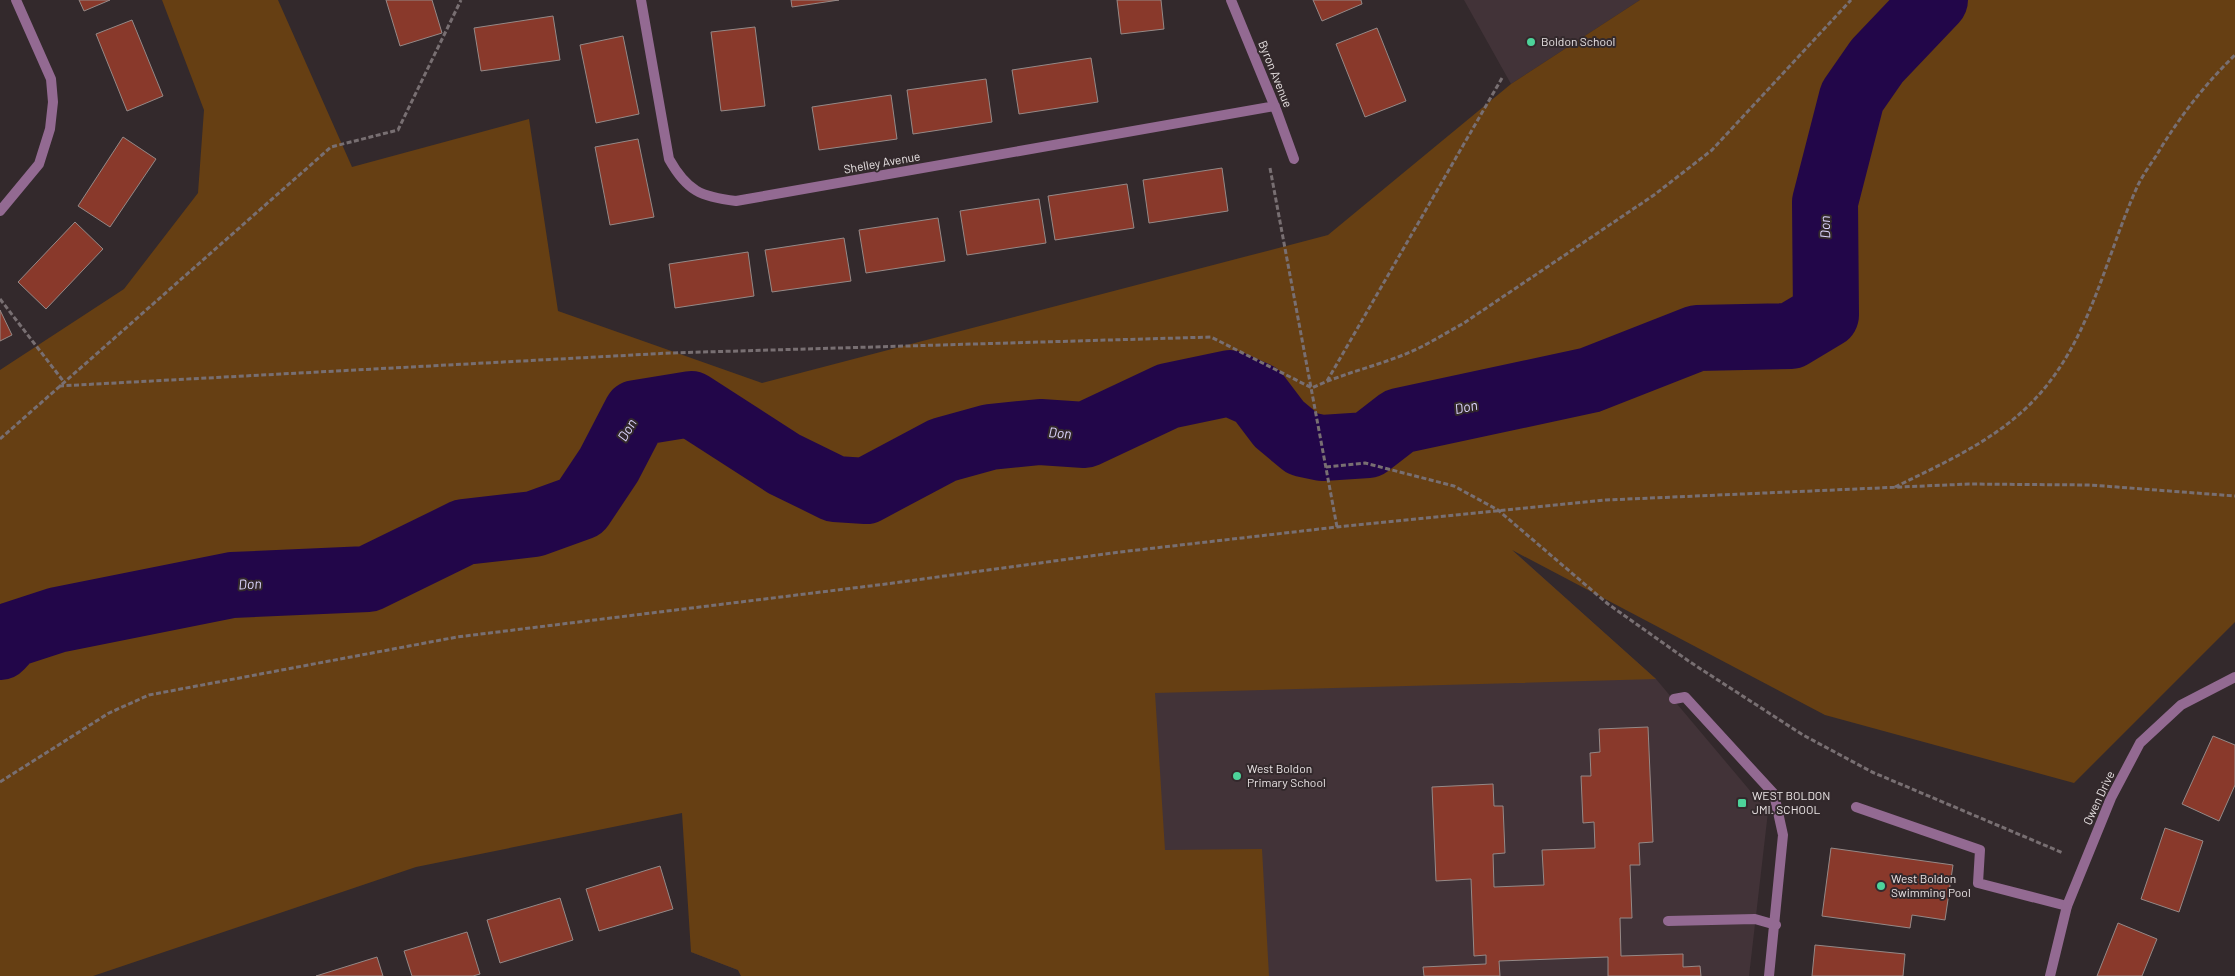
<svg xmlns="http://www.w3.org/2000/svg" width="2235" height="976" font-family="Barlow,sans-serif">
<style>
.built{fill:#423338}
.green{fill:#663f13}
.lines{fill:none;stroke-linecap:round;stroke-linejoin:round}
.river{stroke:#220649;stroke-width:66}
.building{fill:#89392b;stroke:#958987}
.path{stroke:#786f72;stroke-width:3;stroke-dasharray:5 2.5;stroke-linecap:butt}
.lane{stroke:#936a92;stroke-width:10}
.street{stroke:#936a92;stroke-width:10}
.poi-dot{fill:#4dd39a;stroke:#33292c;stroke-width:2}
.labels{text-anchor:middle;stroke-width:4;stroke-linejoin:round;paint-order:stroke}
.poi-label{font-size:12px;fill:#e9e3e4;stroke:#33292c;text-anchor:start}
.street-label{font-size:12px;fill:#e9e3e4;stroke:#33292c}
.water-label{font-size:14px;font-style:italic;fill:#ddd5fe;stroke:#33292c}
</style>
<rect width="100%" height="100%" fill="#33292c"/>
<path class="built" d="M1464 0H1640L1511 84Z
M1510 548 1656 679 1768 812 1749 976H741L738 970 691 952 790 739Z"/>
<path class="green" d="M162 0H278L352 167 529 119 558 311 762 383 1328 235 1511 84 1640 0H2235V622L2074 783 1825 715 1512 550 1656 679 1155 693 1165 850 1262 849 1269 976H741L738 970 691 952 682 813 416 867 93 976H0V370L124 289 198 193 204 110Z"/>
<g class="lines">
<path class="river" d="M0 647 11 635 57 620 232 585 368 579 464 532 534 524 581 507 609 465 636 413 691 404 784 464 835 489 866 491 943 450 990 437 1040 432 1085 435 1168 396 1230 383 1257 395 1279 424 1303 444 1322 448 1368 445 1399 421 1590 380 1697 338 1791 336 1826 315 1825 202 1852 97 1877 61 1935 0"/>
</g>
<path class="building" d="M79 0H110L84 11Z
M386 0H432L442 33 400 46Z
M791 0H839L792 7Z
M1117 0H1161L1164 29 1121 34Z
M1313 0H1361L1362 4 1322 21Z
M553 16 560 60 481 71 474 28Z
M132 20 163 96 127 111 96 34Z
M755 27 765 106 721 111 711 32Z
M1377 28 1406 101 1365 117 1336 44Z
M623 36 639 114 596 123 580 45Z
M1091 58 1098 102 1019 114 1012 70Z
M986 79 992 122 913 134 907 90Z
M891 95 897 139 819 150 812 107Z
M123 137 156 159 110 227 78 206Z
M638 139 654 217 610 225 595 147Z
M1222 168 1228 211 1149 223 1143 180Z
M1127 184 1134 228 1055 240 1048 196Z
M1039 199 1046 243 967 255 960 211Z
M938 218 945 261 866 273 859 230Z
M75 222 103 249 46 309 18 282Z
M844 238 851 281 772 292 765 250Z
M748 252 754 296 675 308 669 264Z
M0 310 12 335 0 341Z
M1648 727 1653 842 1639 843 1640 865H1630L1632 918H1620L1621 956 1683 954V967L1700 966 1701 976H1608V957L1499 961 1500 976H1424L1423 967 1486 964V955L1474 956 1471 879 1436 881 1432 787 1493 784 1494 806H1503L1505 853 1493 854 1494 887 1544 885 1542 850 1595 848 1594 822 1583 823 1581 776H1591L1590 753 1600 752 1599 729Z
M2213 736 2235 745V785L2219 821 2182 804Z
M2165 828 2203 841 2179 912 2141 899Z
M1831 848 1953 865 1945 920 1912 915 1910 928 1822 916Z
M660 866 673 909 599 931 586 889Z
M560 898 573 940 500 963 487 920Z
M2118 923 2157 939 2142 976H2097Z
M467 932 480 974 473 976H412L404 951Z
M1815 945 1905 954 1903 976H1812Z
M377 957 383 976H316Z"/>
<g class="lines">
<path class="path" d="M1270 168 1337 527
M0 299 64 382
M1327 381 1502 78
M59 386 670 353 1211 337 1312 388C1341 374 1373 367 1403 355 1424 347 1444 334 1464 323L1654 195 1712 150 1851 0
M0 439 331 147 398 130 461 0
M1326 467 1365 463 1454 486 1498 510 1608 604 1690 662 1803 735 1872 772 2063 853
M1895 487C1948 461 2005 436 2043 390 2092 332 2107 253 2138 185 2143 175 2150 165 2156 156 2178 119 2204 85 2235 55
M0 782 109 713 149 695 457 637 886 584 1120 552 1337 527 1606 500 1969 484 2090 485 2235 496"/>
<path class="lane" d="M1674 699 1685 697 1774 794 1783 835 1769 976
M1856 807 1980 850 1978 883 2067 906
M1668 921 1755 919 1776 925"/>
<path class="street" d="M641 0 669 159C687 191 701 197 736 201L1275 106
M1231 0 1277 112 1294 159
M0 211 39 164 50 129 53 102 51 79 16 0
M2050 976 2067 906 2111 798 2140 743 2181 705 2235 677"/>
</g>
<g class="poi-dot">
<circle cx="1531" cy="42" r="5"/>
<circle cx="1237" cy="776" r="5"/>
<rect x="1737" y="798" width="10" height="10" rx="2.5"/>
<circle cx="1881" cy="886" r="5"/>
</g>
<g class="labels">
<g class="poi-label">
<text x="1541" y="46">Boldon School</text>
<text x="1247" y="773">West Boldon<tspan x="1247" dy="14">Primary School</tspan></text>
<text x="1752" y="800">WEST BOLDON<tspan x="1752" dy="14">JMI. SCHOOL</tspan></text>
<text x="1891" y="883">West Boldon<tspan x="1891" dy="14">Swimming Pool</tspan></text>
</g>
<g class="street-label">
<text transform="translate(1275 74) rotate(68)" y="4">Byron Avenue</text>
<text transform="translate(882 163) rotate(-10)" y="4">Shelley Avenue</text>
<text transform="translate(2099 798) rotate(-65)" y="4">Owen Drive</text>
</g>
<g class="water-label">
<text transform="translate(1825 227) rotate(-91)" y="5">Don</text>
<text transform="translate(1466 407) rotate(-12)" y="5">Don</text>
<text transform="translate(627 430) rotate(-60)" y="5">Don</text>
<text transform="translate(1060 433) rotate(5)" y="5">Don</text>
<text transform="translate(250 584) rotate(-2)" y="5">Don</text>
</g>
</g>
</svg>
